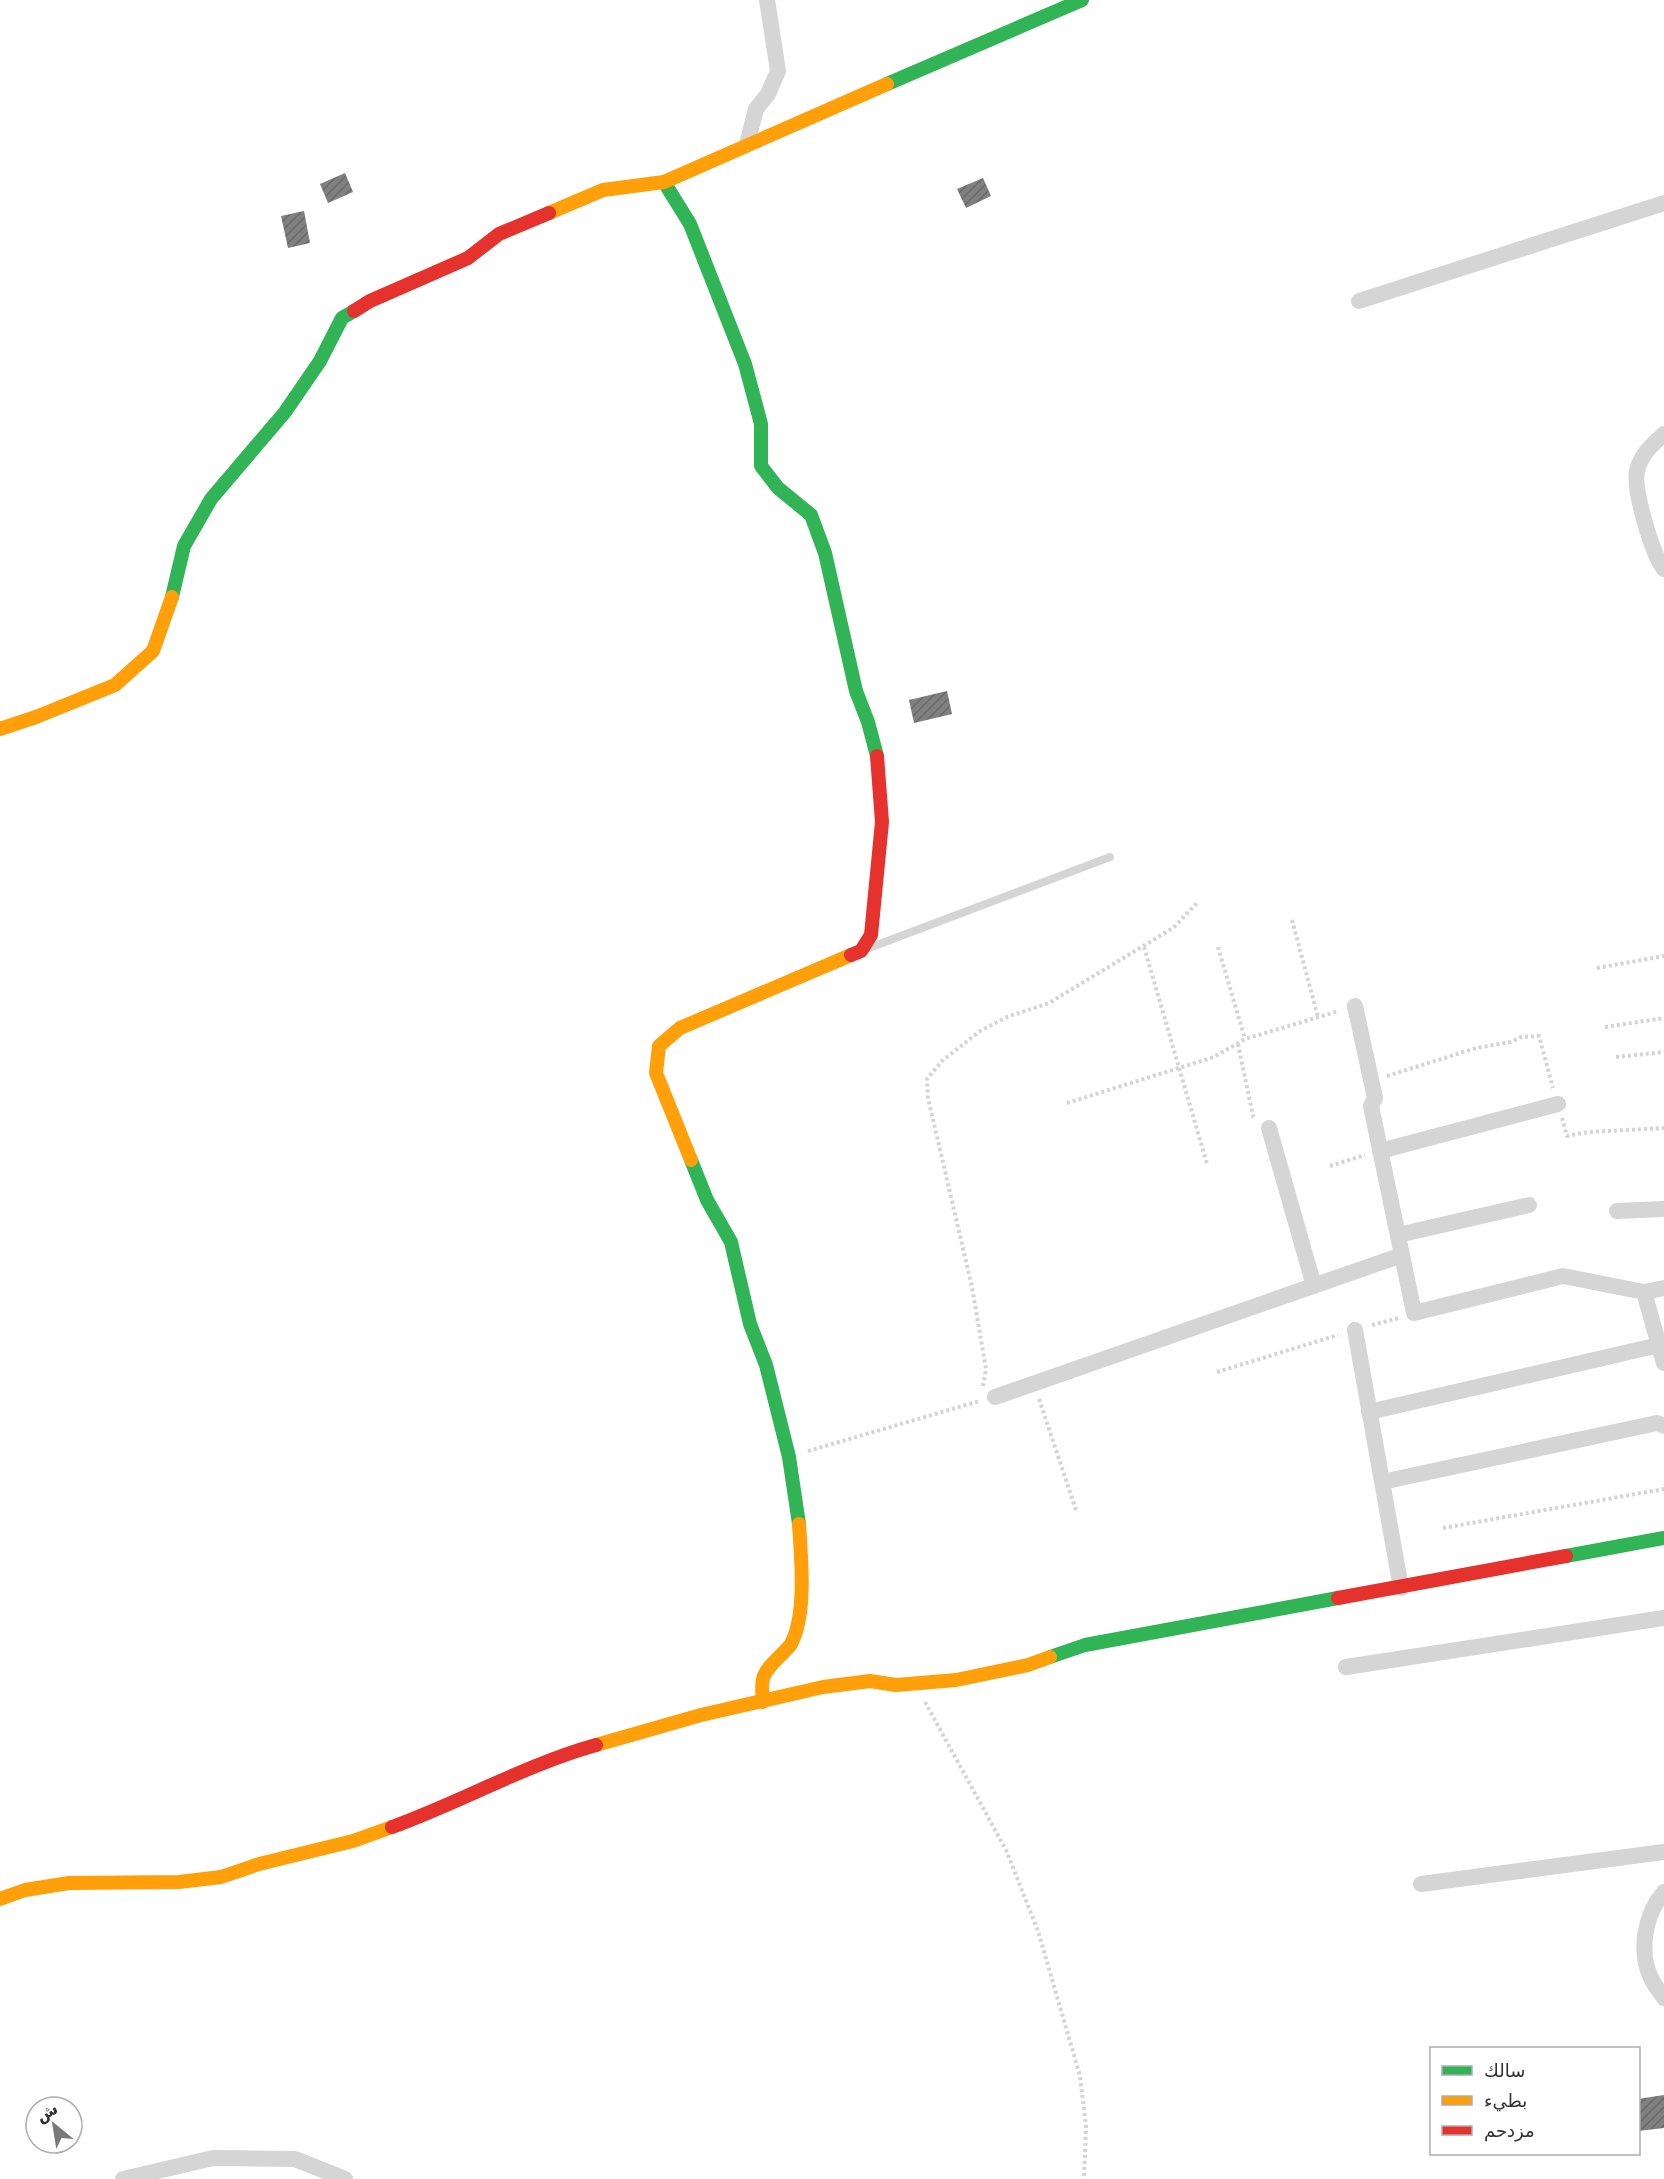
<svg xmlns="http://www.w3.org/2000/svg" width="1664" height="2179" font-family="'DejaVu Sans','Noto Naskh Arabic',sans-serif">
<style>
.building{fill:url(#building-hatch)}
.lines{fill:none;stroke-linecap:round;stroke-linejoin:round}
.path{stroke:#d4d4d4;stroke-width:4;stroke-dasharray:3 3;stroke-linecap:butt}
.lane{stroke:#d5d5d5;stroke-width:8}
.street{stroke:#d5d5d5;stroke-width:16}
.fast{stroke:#30b455;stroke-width:14}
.slow{stroke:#ff9f0a;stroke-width:14}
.jam{stroke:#e5322d;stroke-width:14}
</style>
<defs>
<pattern id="building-hatch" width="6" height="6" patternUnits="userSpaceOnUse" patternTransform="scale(1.5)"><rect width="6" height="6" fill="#808080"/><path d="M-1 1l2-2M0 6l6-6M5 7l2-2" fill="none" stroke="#696969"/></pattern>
</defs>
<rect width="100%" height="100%" fill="#fff"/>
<path class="building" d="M345 173 353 192 328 203 320 184Z
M983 178 991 196 966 208 957 189Z
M304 211 310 243 288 248 281 216Z
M947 691 952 714 914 723 909 700Z
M1664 2095V2128L1638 2131V2099Z"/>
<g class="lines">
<path class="path" d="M1292 920 1318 1017
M1144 947 1207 1164
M1218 947 1245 1039
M1597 968 1664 956
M1605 1027 1664 1018
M1238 1044 1253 1116 1256 1119
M1616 1057 1664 1052
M1387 1076 1476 1048 1511 1042 1521 1037 1539 1036 1553 1088
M1067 1103 1214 1057 1245 1039 1339 1011
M1562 1118 1567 1136 1588 1132 1664 1128
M1330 1166 1365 1155
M1372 1325 1399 1318
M1217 1372 1338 1335
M983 1386 986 1369 972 1287 928 1098 927 1079 942 1061 980 1031 1007 1017 1049 1003 1173 928 1198 902
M1039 1399 1076 1510
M808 1451 980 1401
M1443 1528 1664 1489
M925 1702 1006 1850 1038 1931 1080 2076 1086 2126 1084 2179"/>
<path class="lane" d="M869 948 1110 857"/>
<path class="street" d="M747 144 756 109 768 94 778 71 767 0
M1359 301 1664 203
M1664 434C1652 445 1641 454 1637 471 1633 489 1652 554 1664 569
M1355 1006 1375 1098 1371 1106 1414 1313 1563 1276 1644 1292 1664 1288
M1269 1128 1314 1286
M1380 1151 1558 1104
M1617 1211 1664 1209
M1398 1235 1529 1205
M1644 1292 1664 1363
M1355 1330 1401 1588
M995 1397 1402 1255
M1369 1412 1659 1345
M1382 1482 1657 1423 1664 1426
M1346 1667 1664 1618
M1421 1884 1664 1852
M1664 1892C1645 1914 1638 1951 1651 1978 1654 1985 1660 1992 1664 1998
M123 2179 213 2158 295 2159 345 2179"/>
<path class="fast" d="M887 84 1082 0
M664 182 690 224 745 364 761 424V466L778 488 811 515 825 553 856 691 868 722 877 756
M172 597 184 546 211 499 285 412 320 361 342 318 354 311
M691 1160 707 1200 731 1242 750 1324 766 1365 789 1457 799 1524
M1566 1556 1664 1538
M1050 1657 1085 1645 1338 1598"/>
<path class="slow" d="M549 213 603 190 664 182 887 84
M0 729 36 717 115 685 153 651 172 597
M691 1160 656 1073 659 1046 680 1028 851 955
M763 1702C760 1675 763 1673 782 1654 785 1651 789 1647 791 1644 807 1614 801 1557 799 1524
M596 1745 701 1715 823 1687 870 1681 896 1685 956 1680 1028 1665 1050 1657
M0 1899 25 1890 69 1883 179 1882 221 1877 259 1864 353 1841 392 1827"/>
<path class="jam" d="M354 311 370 301 468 258 499 234 549 213
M851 955 861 951 871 935 882 822 877 756
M1338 1598 1566 1556
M392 1827C461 1802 525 1765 596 1745"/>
</g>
<rect x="1430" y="2047" width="210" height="108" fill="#ffffff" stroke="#adadad" stroke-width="1.5"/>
<rect x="1442" y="2066" width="30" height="9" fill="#30b455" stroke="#adadad" stroke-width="1.5"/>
<text x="1484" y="2077" font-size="18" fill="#313131">سالك</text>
<rect x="1442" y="2096" width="30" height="9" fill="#ff9f0a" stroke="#adadad" stroke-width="1.5"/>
<text x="1484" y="2107" font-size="18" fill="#313131">بطيء</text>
<rect x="1442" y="2126" width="30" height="9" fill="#e5322d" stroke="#adadad" stroke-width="1.5"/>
<text x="1484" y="2137" font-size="18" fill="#313131">مزدحم</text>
<g transform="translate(54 2125) rotate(330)"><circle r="28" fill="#ffffff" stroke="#adadad" stroke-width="1.5"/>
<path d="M0-4.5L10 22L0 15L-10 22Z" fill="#797979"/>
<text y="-9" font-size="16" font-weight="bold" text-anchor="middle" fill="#313131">ش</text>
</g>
</svg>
